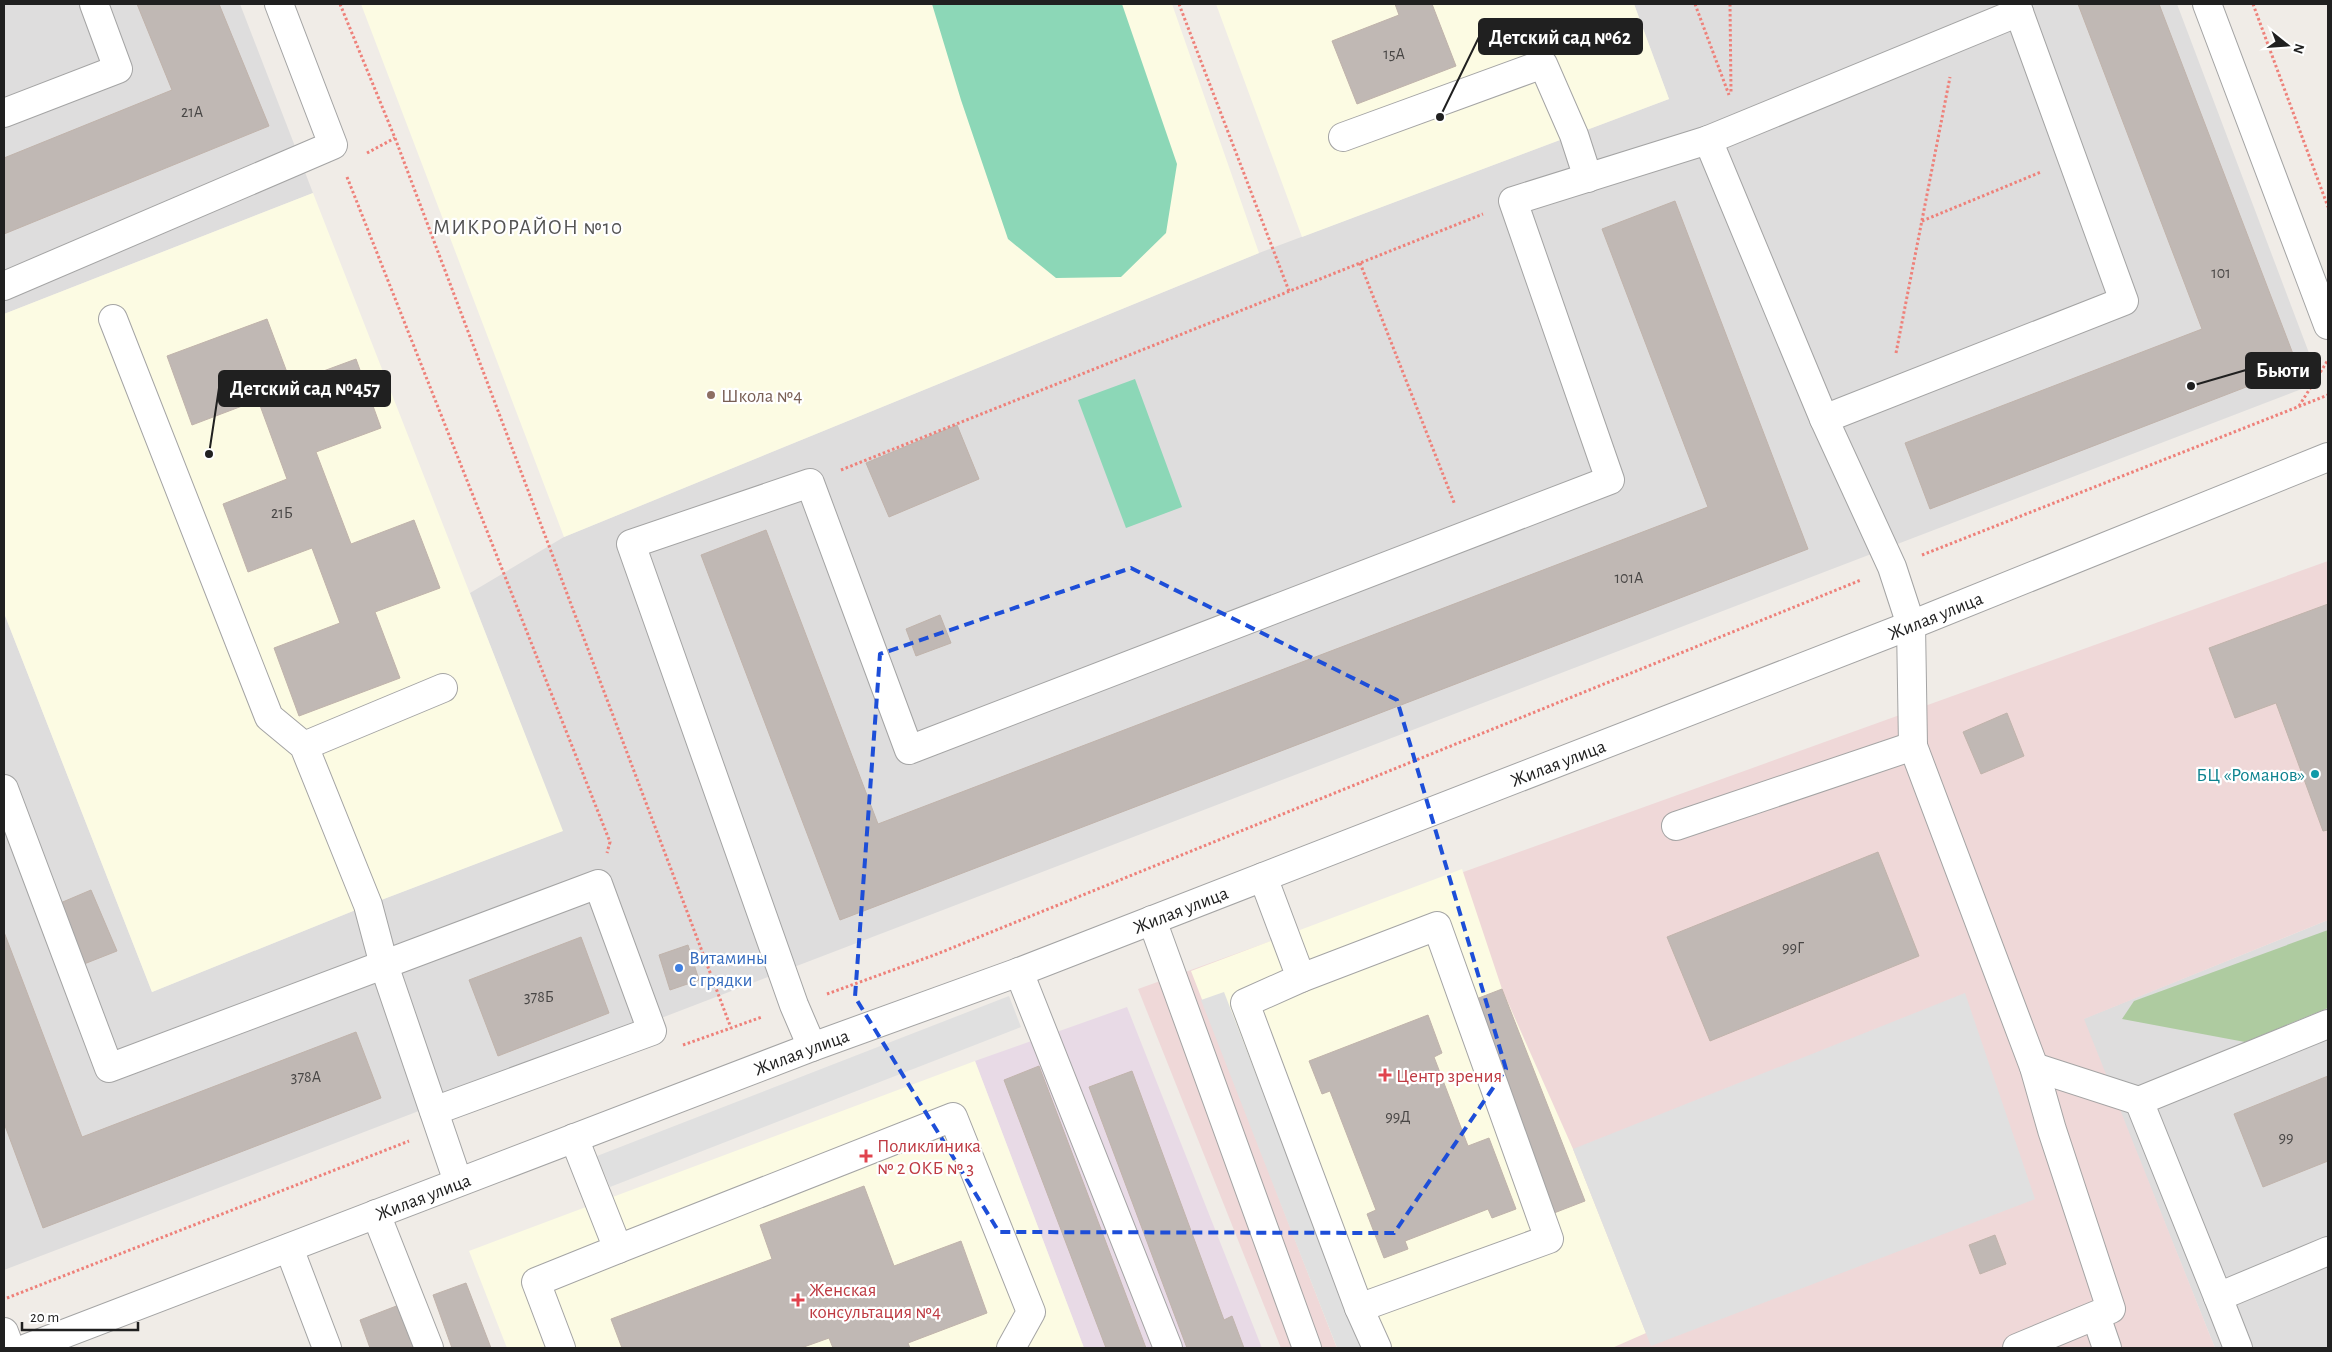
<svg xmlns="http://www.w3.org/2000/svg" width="2332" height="1352" font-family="'Alegreya Sans',sans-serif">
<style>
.residential{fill:#dedddd}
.commercial{fill:#efd8d8}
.industrial{fill:#e8dae6}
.education{fill:#fcfbe3}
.forest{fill:#aecba0}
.pitch{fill:#8cd7b7}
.parking{fill:#e0e0e0}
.building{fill:#c0b8b4;stroke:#c0b3ab}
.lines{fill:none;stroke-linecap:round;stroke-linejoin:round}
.minor-casing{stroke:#a4a4a4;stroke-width:30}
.path{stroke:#ee817a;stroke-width:3;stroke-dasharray:2.5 2.5;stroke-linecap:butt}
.minor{stroke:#fff;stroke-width:28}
.marked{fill:none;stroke:#1d4ed8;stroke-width:4;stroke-dasharray:10 6;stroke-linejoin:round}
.education-dot{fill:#8d6e63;stroke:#fff;stroke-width:2}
.culture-dot{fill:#0f9aa8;stroke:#fff;stroke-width:2}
.shop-dot{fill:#3f7fe0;stroke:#fff;stroke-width:2}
.health-dot{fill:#e0444e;stroke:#fff;stroke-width:2}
.labels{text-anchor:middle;stroke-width:4.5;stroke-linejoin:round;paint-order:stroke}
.number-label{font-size:16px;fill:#484645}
.education-label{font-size:19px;fill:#785e54;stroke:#fff;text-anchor:start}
.street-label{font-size:19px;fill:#202020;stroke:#fff}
.culture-label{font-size:19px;fill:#0d838f;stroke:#fff;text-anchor:end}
.shop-label{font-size:19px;fill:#366cbe;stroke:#fff;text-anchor:start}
.health-label{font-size:19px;fill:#be3a42;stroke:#fff;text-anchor:start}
.quarter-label{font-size:21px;letter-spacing:1px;fill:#535353;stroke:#fff}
.leader{fill:none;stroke:#202020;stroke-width:2}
.callout-dot{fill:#202020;stroke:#fff;stroke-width:2}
.callout{fill:#202020;stroke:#202020;stroke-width:2}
.callout-label{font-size:20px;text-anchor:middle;font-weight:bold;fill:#fff}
</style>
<rect width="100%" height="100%" fill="#f0ece7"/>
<path class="residential" d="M4 4H240L313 193 4 314Z
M1634 4H2177L2320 382 4 1270V613L152 992 368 905 562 831 470 593 564 537 1259 253 1669 99Z
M2328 920V1348H2215L2083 1019Z"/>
<path class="commercial" d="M2328 561V920L2084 1019 2215 1348H1281L1138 989Z"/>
<path class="industrial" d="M1127 1007 1262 1348H1084L975 1061Z"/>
<path class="education" d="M361 4H1172L1259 253 564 537Z
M1216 4H1634L1669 99 1302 237Z
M313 193 563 831 368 905 152 992 4 613V314Z
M1462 869 1502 989 1573 1149 1646 1333 1612 1348H1337L1191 971Z
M975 1061 1084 1348H507L469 1251Z"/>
<path class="forest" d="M2328 930V1008L2245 1042 2122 1019 2134 1001Z"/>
<path class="pitch" d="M932 4H1122L1177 164 1166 233 1121 277 1056 278 1008 239 961 100Z
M1135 379 1182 507 1126 528 1078 400Z"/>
<path class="parking" d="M1224 992 1362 1348H1337L1201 1000Z
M1965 993 2035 1199 1651 1346 1573 1149Z
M1009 996 1021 1027 610 1187 597 1156Z"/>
<path class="building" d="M137 4H219L269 126 4 234V158L172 90Z
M1395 4H1432L1456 66 1357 104 1332 41 1399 15Z
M2078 4H2159L2298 367 1930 509 1905 443 2202 329Z
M1675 201 1808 549 840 920 701 555 766 530 878 824 1708 507 1602 229Z
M267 319 291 383 356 359 381 428 316 452 351 544 414 520 440 588 375 612 400 678 299 716 274 648 340 623 312 548 248 572 223 504 287 479 258 400 192 425 167 356Z
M957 425 979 479 889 517 866 463Z
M2328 604V830L2323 831 2276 703 2235 718 2209 648Z
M940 615 951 643 916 656 906 629Z
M2007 713 2024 756 1981 774 1963 732Z
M1878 852 1919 956 1710 1041 1667 937Z
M91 890 117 951 84 964 58 904Z
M4 932 82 1137 356 1032 381 1098 43 1228 4 1123Z
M581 937 609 1013 498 1056 469 980Z
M688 945 699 980 670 990 659 955Z
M1502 989 1585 1201 1554 1213 1471 1001Z
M1428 1015 1442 1053 1434 1057 1468 1146 1489 1138 1516 1209 1492 1218 1488 1209 1405 1241 1408 1249 1384 1258 1367 1214 1376 1210 1330 1091 1322 1094 1309 1061Z
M1039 1066 1146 1348H1106L1004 1080Z
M1132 1071 1224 1320 1232 1316 1244 1348H1187L1089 1087Z
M2328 1076V1161L2263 1187 2234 1114Z
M864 1186 894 1266 961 1241 987 1313 908 1343 910 1348H833L829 1338 801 1348H622L611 1319 772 1259 760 1225Z
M1995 1235 2006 1264 1980 1274 1969 1245Z
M466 1283 491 1348H452L433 1295Z
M399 1305 416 1348H370L360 1320Z"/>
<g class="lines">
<g class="minor-casing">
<g id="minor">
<path d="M2207 4 2328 325"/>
<path d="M4 113 118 69 94 4"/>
<path d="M1343 137 1543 64 1574 135 1588 178"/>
<path d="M1708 140 1824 419 1892 567 1911 625 1913 746 2034 1067 2052 1130 2111 1309 2017 1348"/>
<path d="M4 286 333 145 279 4"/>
<path d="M113 319 269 717 304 746 368 905 384 965 458 1182"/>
<path d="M1824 419 2124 301 2016 4"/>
<path d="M304 746 443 688"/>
<path d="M4 789 109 1068 598 884 652 1031 434 1111"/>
<path d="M1676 826 1913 746"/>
<path d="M1263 877 1301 978 1245 1003 1359 1308 1377 1348"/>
<path d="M1152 920 1307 1348"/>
<path d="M1019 972 1168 1348"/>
<path d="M1301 978 1437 926 1549 1239 1359 1308"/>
<path d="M2328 1024 2139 1101 2218 1297 2328 1251"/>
<path d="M812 1047 794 1005 631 544 810 483 909 750 1610 480 1513 201 1708 140 2019 12"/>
<path d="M2034 1067 2139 1101"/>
<path d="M574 1138 618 1249 953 1117 1031 1312 1011 1348"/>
<path d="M376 1214 429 1348"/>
<path d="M289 1248 327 1348"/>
<path d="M2218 1297 2238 1348"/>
<path d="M2096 1316 2107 1348"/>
<path d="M4 1332 10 1348"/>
<path id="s1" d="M27 1348 812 1047 1019 972 1911 625 2328 457"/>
<path d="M561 1348 536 1282 618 1249"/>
</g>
</g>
<path class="path" d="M340 4 395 138 731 1028
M1179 4 1289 291
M1695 4 1729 95
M1730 4 1731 93
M2253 4 2328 207
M367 153 395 138
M347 177 610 842 607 853
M1922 221 2041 172
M1360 263 1455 505
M1896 353 1950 77
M2299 406 2328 360
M841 470 1483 214
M1922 555 2328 395
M827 994 937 954 1861 580
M683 1045 762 1017
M7 1298 409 1141"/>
<use href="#minor" class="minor"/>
</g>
<path class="marked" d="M1131 568 1397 700 1506 1069 1394 1233 999 1232 855 997 880 654Z"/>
<circle class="education-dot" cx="711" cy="395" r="5"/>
<circle class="culture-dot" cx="2315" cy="774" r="5"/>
<circle class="shop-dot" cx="679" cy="968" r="5"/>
<g class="health-dot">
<path d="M1382.5 1067.5h5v5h5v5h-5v5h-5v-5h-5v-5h5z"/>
<path d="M863.5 1148.5h5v5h5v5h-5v5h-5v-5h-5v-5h5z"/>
<path d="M795.5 1292.5h5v5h5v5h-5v5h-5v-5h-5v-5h5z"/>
</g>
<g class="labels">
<g class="number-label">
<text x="1394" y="59">15А</text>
<text x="192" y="117">21А</text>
<text x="2221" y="278">101</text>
<text x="282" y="518">21Б</text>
<text x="1629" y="583">101А</text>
<text x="1793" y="953">99Г</text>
<text x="539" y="1002">378Б</text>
<text x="306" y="1082">378А</text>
<text x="1398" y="1122">99Д</text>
<text x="2286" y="1143">99</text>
</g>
<g class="education-label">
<text x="721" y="402">Школа №4</text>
</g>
<g class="street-label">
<text dy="7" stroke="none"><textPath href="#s1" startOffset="2044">Жилая улица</textPath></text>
<text dy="7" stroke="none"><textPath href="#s1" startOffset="1639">Жилая улица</textPath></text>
<text dy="7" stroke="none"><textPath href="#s1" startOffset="1234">Жилая улица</textPath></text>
<text dy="7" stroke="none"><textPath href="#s1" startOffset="829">Жилая улица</textPath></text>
<text dy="7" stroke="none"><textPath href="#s1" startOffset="424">Жилая улица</textPath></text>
</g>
<g class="culture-label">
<text x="2305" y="781">БЦ «Романов»</text>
</g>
<g class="shop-label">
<text x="689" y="964">Витамины<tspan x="689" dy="22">с грядки</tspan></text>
</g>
<g class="health-label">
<text x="1396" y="1082">Центр зрения</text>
<text x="877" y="1152">Поликлиника<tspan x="877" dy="22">№ 2 ОКБ № 3</tspan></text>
<text x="809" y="1296">Женская<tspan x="809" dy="22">консультация №4</tspan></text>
</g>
<g class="quarter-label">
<text x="528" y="234">МИКРОРАЙОН №10</text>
</g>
</g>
<path class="leader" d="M1440 117L1479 37M2191 386L2246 370M209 454L219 388"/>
<g class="callout-dot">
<circle cx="1440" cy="117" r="5"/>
<circle cx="2191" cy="386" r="5"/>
<circle cx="209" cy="454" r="5"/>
</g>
<g class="callout">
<rect x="1479" y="19" width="163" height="35" rx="5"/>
<rect x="2246" y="353" width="74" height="35" rx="5"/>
<rect x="219" y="371" width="171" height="35" rx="5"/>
</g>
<g class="callout-label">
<text x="1560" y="44">Детский сад №62</text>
<text x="2283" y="377">Бьюти</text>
<text x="305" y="395">Детский сад №457</text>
</g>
<rect width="2332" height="1352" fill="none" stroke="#202020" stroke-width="10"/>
<g transform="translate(2287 45) rotate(107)" stroke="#ffffff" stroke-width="4" paint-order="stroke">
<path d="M0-4L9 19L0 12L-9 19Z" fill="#202020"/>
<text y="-8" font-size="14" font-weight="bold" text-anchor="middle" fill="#202020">N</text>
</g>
<path d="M22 1322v8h116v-8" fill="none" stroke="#202020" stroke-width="2.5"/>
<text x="30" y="1322" font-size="15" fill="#202020" stroke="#ffffff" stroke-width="4" paint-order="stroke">20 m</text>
</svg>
